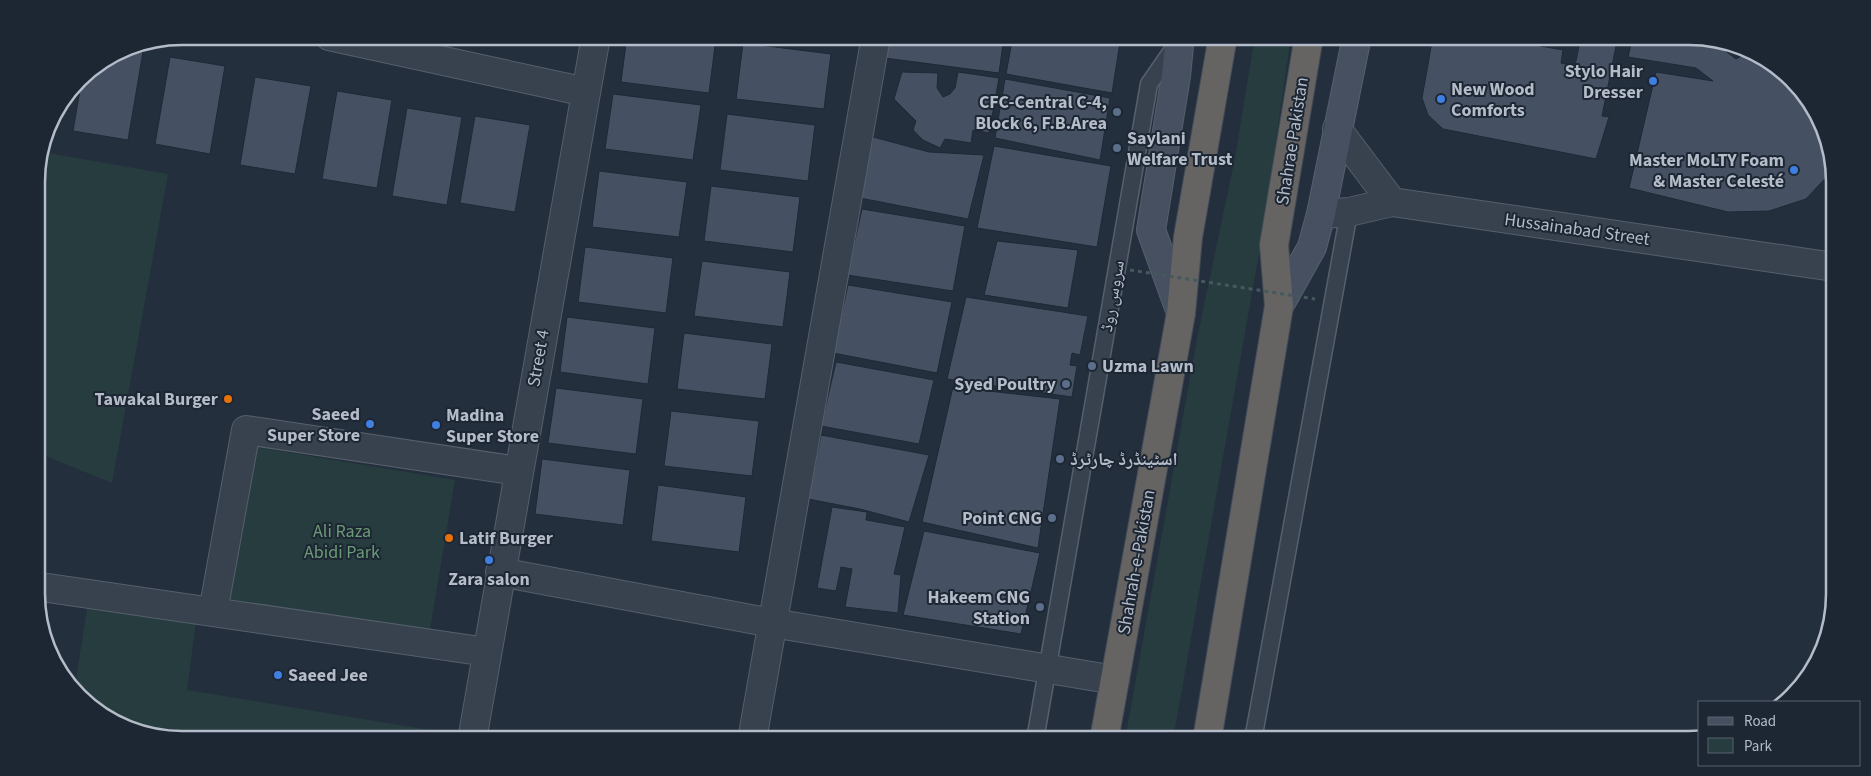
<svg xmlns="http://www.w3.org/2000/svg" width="1871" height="776" font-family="'Source Sans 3','Noto Naskh Arabic',sans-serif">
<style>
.green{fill:#263c3f}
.building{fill:#455162;stroke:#1f2835}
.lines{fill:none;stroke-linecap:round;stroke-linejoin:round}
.service-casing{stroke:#565f6c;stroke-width:19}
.minor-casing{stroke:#565f6c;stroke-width:30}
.tertiary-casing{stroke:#565f6c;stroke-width:30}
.secondary-casing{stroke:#565f6c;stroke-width:30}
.trunk-casing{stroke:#434c59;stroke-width:30}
.path{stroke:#44595c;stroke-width:3;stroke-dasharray:4 4;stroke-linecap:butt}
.service{stroke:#38414e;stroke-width:16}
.minor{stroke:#38414e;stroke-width:28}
.tertiary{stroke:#38414e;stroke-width:28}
.secondary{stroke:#465061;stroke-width:28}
.trunk{stroke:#656462;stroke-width:28}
.path-bridge{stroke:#44595c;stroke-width:3;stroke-dasharray:4 4;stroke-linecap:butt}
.shop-dot{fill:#3f7fe0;stroke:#1d2633;stroke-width:2}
.service-dot{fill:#5c6f8a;stroke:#1d2633;stroke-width:2}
.food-dot{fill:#e8710a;stroke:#1d2633;stroke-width:2}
.labels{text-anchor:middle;stroke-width:4;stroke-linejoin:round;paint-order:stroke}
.poi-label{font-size:18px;font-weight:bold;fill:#b4bcc9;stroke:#1d2633;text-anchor:end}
.street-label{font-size:18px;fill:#b4bcc9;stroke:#1d2633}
.park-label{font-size:18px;fill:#6b9a76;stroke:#1d2633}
.rim{fill:none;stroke:#b4bcc9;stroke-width:2.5}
</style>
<rect width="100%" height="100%" fill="#242f3e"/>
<path class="green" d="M1255 36H1291L1263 231 1173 740H1125L1197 339 1235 158Z
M42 152 168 174 112 483 38 453 37 172Z
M255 447 455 480 429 635 229 602Z
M88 603 196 621 187 690 430 730 429 740H182L135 732 74 691Z"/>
<path class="building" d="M627 36 716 38 709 93 621 82Z
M891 36H1004L999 73 885 58Z
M1013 36H1121L1112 93 1006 74Z
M1433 36H1542L1540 46 1563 50 1561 63 1575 66 1581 36H1618L1602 116 1609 117 1596 159 1443 129 1428 115 1422 98Z
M1633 36H1689L1711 40 1736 59 1748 52 1799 86 1833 163V170L1806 199 1769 211 1728 212 1629 188 1656 72 1713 81 1696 68 1628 57Z
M743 43 831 54 824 109 736 99Z
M124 49 143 52 128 140 73 131 82 78 86 73Z
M170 57 225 66 210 154 155 144Z
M902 72 938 73 937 88 943 97 950 94 955 88 958 72 999 78 989 133 973 130 971 143 945 139 940 148 923 140 913 130 916 121 894 99Z
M255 77 311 86 295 174 240 165Z
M1005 79 1110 98 1100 160 995 138Z
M337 91 392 100 377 188 322 179Z
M613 94 701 105 693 160 605 149Z
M64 101 60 125 50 123 51 118Z
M407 108 462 117 447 205 392 196Z
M727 114 815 125 808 181 720 170Z
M475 116 530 125 515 212 460 203Z
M873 137 929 152 984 155 968 219 860 198Z
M994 146 1111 166 1097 247 977 228Z
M599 171 687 182 679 237 592 227Z
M711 186 800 197 793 252 704 241Z
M862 209 965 226 953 291 847 275Z
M997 241 1078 250 1068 308 984 295Z
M585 247 673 258 666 313 578 302Z
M702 261 790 272 783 327 694 316Z
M848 285 952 302 937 373 833 353Z
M966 297 1088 316 1080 355 1072 353 1070 365 1077 366 1072 397 947 379Z
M567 317 655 328 648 384 560 372Z
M684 333 772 344 765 399 677 389Z
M836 362 934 380 919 444 821 426Z
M953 387 1060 399 1038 548 922 522Z
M556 388 643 399 636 454 548 443Z
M671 411 759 421 752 476 664 466Z
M821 435 929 455 909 522 860 509 808 499Z
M542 459 630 470 623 525 535 514Z
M658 485 746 497 739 552 651 541Z
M832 507 867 512 866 520 905 527 894 574 901 575 898 613 845 607 852 569 841 567 836 591 817 588Z
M924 531 1040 553 1021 634 903 615Z"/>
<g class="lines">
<g class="service-casing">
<path id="service" d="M1035 740 1149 84 1176 45
M1253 740 1349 212"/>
</g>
<g class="minor-casing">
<path id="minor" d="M329 36 586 92
M500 572 772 623 1115 680
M48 588 487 652
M213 612 246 430 518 471
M472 740 596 36
M752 740 876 36"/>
</g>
<g class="tertiary-casing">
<path id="tertiary" d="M1337 129 1392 202
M1321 214 1349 212 1392 202 1834 267"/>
</g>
<g class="secondary-casing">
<path id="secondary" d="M1180 36 1176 76 1151 230 1181 313
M1279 306 1312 247 1321 214 1357 36"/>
</g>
<g class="trunk-casing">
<path id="trunk" d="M1104 740 1181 313 1188 237 1223 36
M1207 740 1279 306 1274 245 1309 36"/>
</g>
<path class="path" d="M1123 364 1144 368"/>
<use href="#service" class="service"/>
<use href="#minor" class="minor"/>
<use href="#tertiary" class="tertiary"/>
<use href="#secondary" class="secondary"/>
<use href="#trunk" class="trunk"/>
<path class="path-bridge" d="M1130 270 1315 299"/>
</g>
<g class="shop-dot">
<circle cx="1653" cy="81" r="5"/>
<circle cx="1441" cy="99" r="5"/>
<circle cx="1794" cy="170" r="5"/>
<circle cx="370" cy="424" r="5"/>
<circle cx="436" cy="425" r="5"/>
<circle cx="489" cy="560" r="5"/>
<circle cx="278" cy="675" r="5"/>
</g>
<g class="service-dot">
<circle cx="1117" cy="112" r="5"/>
<circle cx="1117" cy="148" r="5"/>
<circle cx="1092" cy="366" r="5"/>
<circle cx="1066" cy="384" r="5"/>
<circle cx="1060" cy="459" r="5"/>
<circle cx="1052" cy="518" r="5"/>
<circle cx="1040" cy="607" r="5"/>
</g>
<g class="food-dot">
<circle cx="228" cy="399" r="5"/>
<circle cx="449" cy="538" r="5"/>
</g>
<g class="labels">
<g class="poi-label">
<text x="1643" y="77">Stylo Hair<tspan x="1643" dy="21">Dresser</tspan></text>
<text x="1451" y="95" text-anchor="start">New Wood<tspan x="1451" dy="21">Comforts</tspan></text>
<text x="1107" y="108">CFC-Central C-4,<tspan x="1107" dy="21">Block 6, F.B.Area</tspan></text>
<text x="1127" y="144" text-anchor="start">Saylani<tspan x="1127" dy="21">Welfare Trust</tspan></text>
<text x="1784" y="166">Master MoLTY Foam<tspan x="1784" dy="21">&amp; Master Celesté</tspan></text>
<text x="1102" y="372" text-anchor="start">Uzma Lawn</text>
<text x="1056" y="390">Syed Poultry</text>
<text x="218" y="405">Tawakal Burger</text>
<text x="360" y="420">Saeed<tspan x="360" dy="21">Super Store</tspan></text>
<text x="446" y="421" text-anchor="start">Madina<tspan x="446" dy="21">Super Store</tspan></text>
<text x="1070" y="465" text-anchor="start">اسٹینڈرڈ چارٹرڈ</text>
<text x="1042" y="524">Point CNG</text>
<text x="459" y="544" text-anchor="start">Latif Burger</text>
<text x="489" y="585" text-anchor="middle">Zara salon</text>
<text x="1030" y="603">Hakeem CNG<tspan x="1030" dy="21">Station</tspan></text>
<text x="288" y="681" text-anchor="start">Saeed Jee</text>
</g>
<g class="street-label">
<text transform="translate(1292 141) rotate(-81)" y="6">Shahrae Pakistan</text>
<text transform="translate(1577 229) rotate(8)" y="6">Hussainabad Street</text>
<text transform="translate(1112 296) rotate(-80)" y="6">سروس روڈ</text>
<text transform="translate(538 358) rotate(-80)" y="6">Street 4</text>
<text transform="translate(1136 562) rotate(-80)" y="6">Shahrah-e-Pakistan</text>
</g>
<g class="park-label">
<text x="342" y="537">Ali Raza<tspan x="342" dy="21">Abidi Park</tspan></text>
</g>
</g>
<path d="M0 0H1871V776H0ZM182 45H1689A137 137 0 0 1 1826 182V594A137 137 0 0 1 1689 731H182A137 137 0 0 1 45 594V182A137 137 0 0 1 182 45Z" fill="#1d2633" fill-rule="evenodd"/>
<path class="rim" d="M182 45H1689A137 137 0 0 1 1826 182V594A137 137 0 0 1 1689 731H182A137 137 0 0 1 45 594V182A137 137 0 0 1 182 45Z"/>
<rect x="1698" y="701" width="162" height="65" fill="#1d2633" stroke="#59626f"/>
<rect x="1708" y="717" width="25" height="8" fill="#465061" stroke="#59626f"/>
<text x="1744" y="726" font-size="15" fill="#b4bcc9">Road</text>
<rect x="1708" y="738" width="25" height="15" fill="#263c3f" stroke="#59626f"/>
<text x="1744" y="751" font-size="15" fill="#b4bcc9">Park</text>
</svg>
